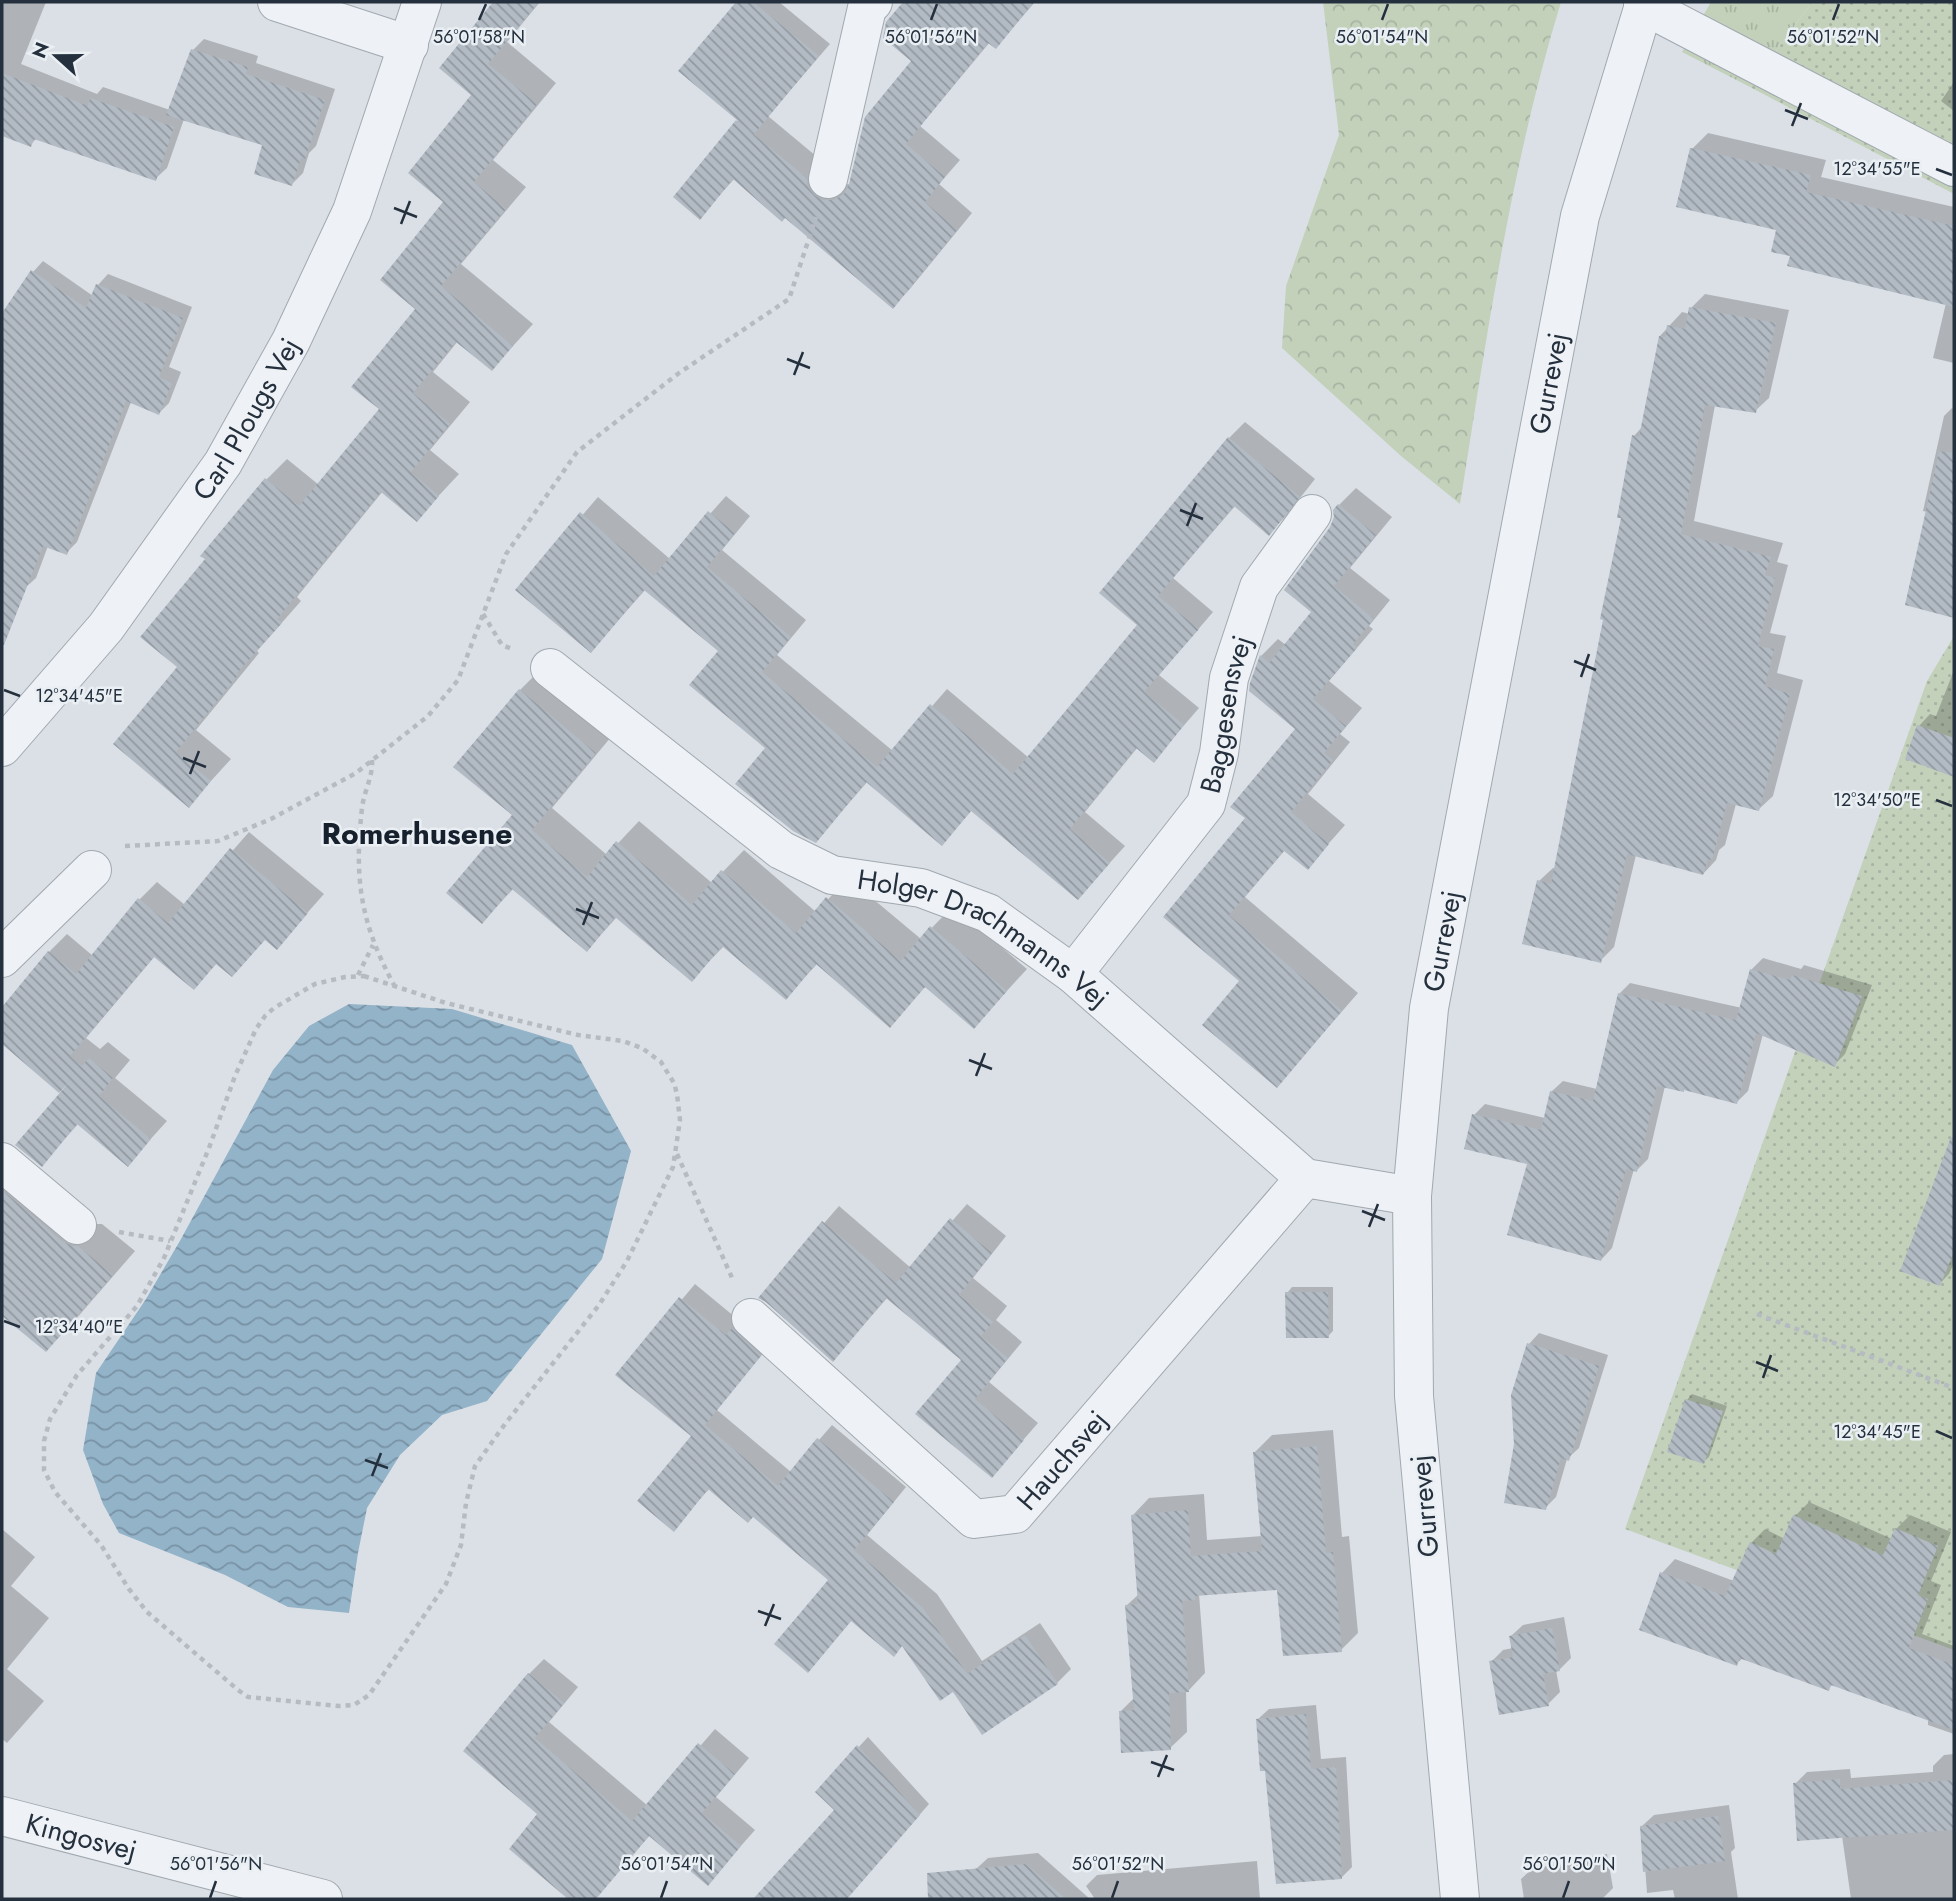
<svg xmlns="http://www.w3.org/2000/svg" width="1956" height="1901" font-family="Jost,sans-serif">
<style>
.grass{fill:url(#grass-tufts)}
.forest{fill:url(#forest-crowns)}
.garden{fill:url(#garden-dots)}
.water{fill:url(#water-waves)}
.shadow{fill:#0003}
.building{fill:url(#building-back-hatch)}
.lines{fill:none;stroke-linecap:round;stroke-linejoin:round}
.minor-casing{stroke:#a0a8b0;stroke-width:40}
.tertiary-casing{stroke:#a0a8b0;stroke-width:40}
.path{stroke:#b5bbc1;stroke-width:4.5;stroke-dasharray:5 5;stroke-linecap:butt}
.minor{stroke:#eef1f5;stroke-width:38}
.tertiary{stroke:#eef1f5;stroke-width:38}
.ticks{fill:none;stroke:#24303d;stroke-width:2.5}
.labels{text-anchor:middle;stroke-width:5;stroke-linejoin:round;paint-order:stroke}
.street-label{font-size:28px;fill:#24303d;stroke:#eaeff4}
.neighbourhood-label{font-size:30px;font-weight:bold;fill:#17212d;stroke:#eaeff4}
.ticks-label{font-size:18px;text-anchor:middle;fill:#24303d;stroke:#eaeff4;stroke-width:5;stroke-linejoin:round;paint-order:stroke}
</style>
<defs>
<pattern id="grass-tufts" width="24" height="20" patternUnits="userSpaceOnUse" patternTransform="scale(1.75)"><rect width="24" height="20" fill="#c3d1bb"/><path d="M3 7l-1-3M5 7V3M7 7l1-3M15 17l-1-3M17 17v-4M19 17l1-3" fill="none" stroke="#a7b4a2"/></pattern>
<pattern id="forest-crowns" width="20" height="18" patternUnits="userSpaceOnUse" patternTransform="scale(1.75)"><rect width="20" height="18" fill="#c3d1bb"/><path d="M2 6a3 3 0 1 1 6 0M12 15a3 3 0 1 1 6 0" fill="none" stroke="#a7b4a2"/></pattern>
<pattern id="garden-dots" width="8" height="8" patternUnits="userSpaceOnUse" patternTransform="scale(1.75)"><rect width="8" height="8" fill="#c3d1bb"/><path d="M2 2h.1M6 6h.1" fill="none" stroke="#a7b4a2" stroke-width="1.8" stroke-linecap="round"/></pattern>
<pattern id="water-waves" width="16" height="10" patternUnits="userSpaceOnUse" patternTransform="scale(1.75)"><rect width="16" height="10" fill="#93b3c9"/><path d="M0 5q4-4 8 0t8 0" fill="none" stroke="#7892a4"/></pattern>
<pattern id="building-back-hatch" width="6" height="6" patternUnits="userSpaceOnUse" patternTransform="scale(1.75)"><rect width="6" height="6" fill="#b2bac3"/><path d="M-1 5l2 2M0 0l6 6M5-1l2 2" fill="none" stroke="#9198a0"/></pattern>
</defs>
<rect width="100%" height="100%" fill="#dbe0e6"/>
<path class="grass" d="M1711 2H1812L1750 87 1682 52Z"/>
<path class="forest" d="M1323 2H1561C1511 165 1487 335 1460 504L1401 456 1282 348 1286 286 1339 135Z"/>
<path class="garden" d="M1812 2H1954V194L1750 87Z
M1954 636V1650L1625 1529 1927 681Z"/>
<path class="water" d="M349 1004 452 1009 572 1045 631 1151 602 1259 487 1401 442 1415 400 1455 367 1508 358 1553 349 1613 288 1607 225 1575 119 1533 103 1504 83 1450 96 1373 146 1299 181 1239 273 1070 309 1026Z"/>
<path class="shadow" d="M2 2H46L21 64 97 94 103 87 170 110 193 50 204 39 258 56 256 63 335 89 316 146 309 153 303 173 292 184 264 144 184 119 167 168 155 179 37 138 30 145 2 134Z
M495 2H540L507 42 556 83 493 160 526 187 461 264 533 324 492 369 458 341 433 372 470 402 430 450 459 474 417 519 383 491 297 597 301 601 257 651 259 653 196 730 231 759 189 805 115 744 180 667 207 559 266 480 287 459 319 485 381 409 418 309 474 95 441 68Z
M738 2H779L830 44 768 116 822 161 839 185 851 184 913 60 888 22 905 2H1035L996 47 990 42 920 126 960 160 939 184 972 213 909 290 893 306 785 216 735 178 700 217 675 197 739 119 681 71Z
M1954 82V111L1941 101Z
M1708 133 1826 160 1821 177 1954 207V363L1933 358 1946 303 1792 255 1778 229 1692 149Z
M43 261 93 296 98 285 108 274 192 307 169 367 181 372 169 403 159 413 131 402 77 542 66 553 48 546 36 578 25 588 18 585 2 621V502L26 445 21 414 2 407V316L33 272Z
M1705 294 1789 310 1769 398 1755 411 1715 405 1694 521 1783 543 1777 562 1788 565 1770 633 1786 636 1777 673 1803 680 1773 796 1759 809 1736 804 1725 845 1719 850 1716 860 1703 874 1636 855 1614 947 1600 961 1539 881 1553 868H1556L1623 517 1634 436 1642 427 1660 336 1682 312 1690 314 1691 308Z
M1952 408 1954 410V575L1947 603 1927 512 1923 511 1944 416Z
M1245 422 1315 479 1285 517 1269 533 1236 505 1173 578 1213 612 1159 675 1199 708 1154 760 1138 747 1085 812 1125 846 1078 898 972 810 942 844 868 781 816 841 720 651 646 589 591 651 518 590 598 497 670 559 726 496 750 516 722 550 806 620 777 655 893 751 947 689 1029 758 1140 624 1229 438Z
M1356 488 1392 517 1350 568 1390 600 1369 626 1373 629 1329 681 1362 708 1340 734 1350 742 1308 794 1345 825 1307 868 1285 850 1245 897 1358 993 1277 1086 1242 980 1165 917 1247 818 1298 729 1261 656 1278 639 1286 645 1313 611 1331 528 1339 505Z
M541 669 616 731 552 808 607 855 639 821 712 883 744 850 816 912 848 878 921 939 953 906 1027 969 974 1027 926 986 889 1026 818 963 786 997 724 946 692 979 617 917 587 950 514 888 482 922 514 815 456 766 520 690Z
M1954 670V773L1953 774 1919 726 1930 714 1936 716Z
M249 832 324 894 277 947 266 938 217 963 194 987 155 956 86 1038 100 1049 108 1042 130 1060 115 1078 167 1121 128 1164 79 1123 42 1164 69 1084 67 1082 59 1090 2 1042V1010L49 952 67 934 93 956 139 900 157 882 185 905Z
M1763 958 1801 969 1804 965 1872 985 1845 1054 1834 1065 1763 1034 1748 1091 1737 1102 1685 1088 1665 1086 1648 1159 1637 1170 1634 1169 1612 1248 1601 1260 1529 1162 1474 1115 1485 1104 1545 1118 1551 1092 1563 1081 1597 1089 1619 994 1630 983 1742 1008 1752 969Z
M1954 1145V1263L1949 1274 1939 1284 1948 1152Z
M2 1165 86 1219 96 1224H102L135 1251 69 1327 46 1350 2 1313Z
M967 1204 1006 1236 973 1278 1007 1306 996 1320 1022 1342 989 1382 1038 1423 992 1476 964 1360 888 1297 833 1360 760 1297 839 1206 911 1268Z
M695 1284 741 1322 773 1341 717 1410 791 1472 832 1425 906 1487 867 1535 937 1594 982 1661 1040 1623 1071 1669 1057 1683 983 1732 954 1689 903 1645 852 1620 808 1671 830 1579 754 1515 710 1488 673 1529 694 1436 618 1375Z
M1292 1287H1333V1331L1328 1336 1287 1293Z
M1539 1333 1608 1355 1579 1448 1567 1459 1556 1497 1545 1508 1529 1344Z
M1692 1394 1727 1406 1709 1457 1703 1462 1687 1400Z
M1333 1430 1342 1537 1349 1536 1358 1633 1341 1650 1279 1588 1199 1594 1205 1673 1189 1690H1186L1187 1732 1170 1748 1120 1712 1134 1698 1127 1605 1139 1594 1133 1515 1149 1498 1204 1494 1207 1540 1263 1536 1255 1452 1272 1435Z
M1809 1502 1892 1539 1896 1529 1910 1515 1951 1532 1931 1581 1941 1585 1922 1634 1954 1646V1734L1928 1725V1719L1833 1684 1828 1689 1743 1658 1736 1664 1662 1573 1675 1559 1734 1581 1751 1543 1765 1529 1785 1539 1795 1516Z
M2 1529 35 1557 11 1586 49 1618 7 1669 44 1701 7 1743 2 1739Z
M1564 1617 1571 1658 1559 1670H1556L1560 1692 1548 1704 1491 1662 1503 1650 1513 1648 1511 1636 1523 1625Z
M544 1659 578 1687 549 1722 648 1806 715 1729 749 1758 716 1797 755 1830 708 1883 650 1835 595 1899H570L511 1849 540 1814 529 1674Z
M1316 1705 1321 1759 1346 1757 1352 1867 1342 1877 1266 1769 1258 1719 1269 1709Z
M868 1737 929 1804 846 1899H761L758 1896 836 1810 817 1792Z
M1954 1754V1899H1851L1842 1836 1795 1784 1807 1772 1850 1769 1851 1778 1933 1772V1766L1944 1755Z
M1729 1805 1735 1848 1731 1852 1738 1899H1675L1673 1890 1647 1893 1642 1826 1654 1815Z
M1038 1853 1090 1899H979L976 1869 988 1858Z
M1607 1854 1613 1888 1602 1899H1524L1521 1879 1533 1868 1564 1864 1569 1859Z
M1257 1861 1260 1899H1095L1086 1886 1097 1875Z"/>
<path class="building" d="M493 2H539L488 64 537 104 474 182 506 209 441 286 513 346 492 371 456 342 413 393 450 424 411 472 439 496 417 522 381 492 277 619 282 623 237 673 239 674 176 752 211 781 189 808 113 744 177 667 140 637 205 559 200 556 265 478 299 506 379 409 351 387 415 309 380 280 443 202 408 173 471 95 439 68Z
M736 2H753L819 56 754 134 678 71Z
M903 2H1034L996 49 988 43 906 144 945 177 925 202 957 230 893 309 785 218 782 222 733 179 700 220 673 197 736 120 807 178V186L814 195 822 200H834L844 194 849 184 865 117 911 61 883 38 886 22Z
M191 49 248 67 246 74 325 100 305 159 301 158 292 186 254 174 262 145 166 115Z
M2 73 88 106 90 98 174 127 156 181 34 139 31 147 2 136Z
M1690 148 1811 175 1806 192 1954 226V307L1787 266 1790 256 1771 252 1776 230 1676 207Z
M31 270 86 308 96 284 183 318 159 377 172 383 159 415 126 401 67 555 43 546 4 645H2V313Z
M1689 307 1776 323 1756 413 1705 405 1681 534 1771 557 1765 575 1775 578 1758 646 1774 649 1765 686 1790 694 1759 811 1727 803 1712 860 1708 859 1703 875 1627 854 1601 963 1522 944 1537 880 1551 884 1603 620 1600 619 1621 518H1617L1632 435 1639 437 1659 336 1665 337 1667 325 1685 329Z
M1228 437 1300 497 1269 536 1234 506 1158 596 1199 629 1144 692 1184 725 1154 763 1136 748 1070 829 1110 863 1078 900 971 811 942 846 866 782 816 843 793 831 735 784 765 748 689 685 718 651 644 590 591 653 515 590 580 512 654 576 708 511 735 533 707 567 791 637 762 672 877 767 930 704 1013 774 1137 625 1099 593Z
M1939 451 1954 453V618L1905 605Z
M1338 504 1376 535 1334 586 1374 619 1353 644 1357 648 1313 699 1346 726 1324 753 1333 760 1291 812 1329 844 1308 870 1284 851 1229 915 1342 1011 1277 1088 1202 1025 1239 981 1163 917 1245 818 1230 807 1295 729 1249 691 1250 683 1260 655 1269 663 1311 612 1284 590 1330 527 1334 517 1333 510Z
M519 689 596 753 532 830 587 877 616 841 692 905 721 870 796 933 826 897 901 961 930 926 1007 991 974 1029 925 987 890 1028 816 964 786 1000 722 946 692 982 615 917 587 952 512 889 482 924 446 893 512 815 453 767Z
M1917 725 1954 738V777L1905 759Z
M230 848 308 913 277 950 265 940 232 977 216 964 194 990 154 957 70 1056 82 1066 89 1058 113 1078 99 1096 151 1139 128 1167 77 1124 42 1167 15 1145 70 1081 59 1093 2 1044V1007L48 951 76 974 138 898 168 923Z
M1750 969 1790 980 1792 975 1862 996 1835 1067 1756 1033 1737 1104 1684 1090V1092L1657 1086 1637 1172 1626 1169 1601 1261 1507 1235 1527 1164 1464 1149 1472 1114 1541 1130 1550 1091 1593 1101 1618 993 1736 1020Z
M1951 1137 1954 1138V1252L1940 1286 1900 1271Z
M2 1190 63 1242 73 1246H78L113 1275 46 1352 2 1316Z
M950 1218 992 1253 959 1295 993 1322 981 1336 1008 1358 975 1399 1024 1440 992 1478 915 1414 961 1360 886 1298 833 1362 766 1302 758 1298 822 1221 896 1283Z
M1285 1292H1328L1329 1338H1286Z
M679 1297 726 1335 732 1328 761 1356 705 1425 778 1486 817 1438 894 1502 854 1550 923 1608 967 1674 1025 1635 1058 1684 982 1735 953 1692 940 1701 902 1646 894 1657 851 1621 808 1673 774 1644 828 1580 753 1517 748 1523 708 1489 674 1532 637 1501 691 1436 615 1375Z
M1527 1343 1599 1366 1569 1461 1561 1458 1546 1510 1504 1503 1514 1444 1511 1395Z
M1685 1399 1723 1411 1704 1464 1667 1452Z
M1317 1446 1326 1553 1333 1552 1342 1652 1283 1656 1277 1590 1195 1596 1196 1600 1182 1601 1189 1692 1169 1693 1171 1750 1121 1753 1119 1711 1134 1710 1125 1605 1138 1604 1131 1515 1188 1510 1191 1556 1262 1551 1253 1452Z
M1793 1515 1883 1555 1895 1528 1938 1546 1918 1595 1928 1599 1909 1648 1954 1665V1730L1831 1685 1829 1691 1739 1658 1737 1666 1639 1630 1660 1572 1725 1596 1750 1542 1776 1554Z
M1552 1628 1560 1671 1543 1674 1549 1706 1499 1715 1489 1661 1513 1657 1509 1636Z
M528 1673 564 1703 535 1738 632 1821 698 1743 735 1774 702 1813 741 1846 708 1886 649 1836 596 1899H568L509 1849 537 1814 463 1751Z
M1306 1714 1311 1769 1336 1767 1342 1879 1276 1884 1265 1771H1260L1256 1719Z
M857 1745 920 1815 847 1899H753L834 1810 815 1792Z
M1840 1779V1789L1954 1780V1830L1797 1841 1793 1783Z
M1718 1816 1725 1861 1643 1872 1640 1826Z
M1026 1864 1066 1899H928L927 1873Z"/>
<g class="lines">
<g class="minor-casing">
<g id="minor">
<path d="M277 2 409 45"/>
<path d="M1643 5 1954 167"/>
<path d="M828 179 867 8 873 2"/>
<path id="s1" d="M550 668 781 850 832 875 921 888 988 913 1073 974 1305 1178 1412 1196"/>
<path id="s2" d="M2 747 106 627 223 463 291 341 352 211 422 2"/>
<path d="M2 958 92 870"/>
<path id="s3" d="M1073 974 1206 804 1219 753 1229 678 1259 587 1312 514"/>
<path d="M2 1162 77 1225"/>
<path id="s4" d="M751 1318 974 1519 1015 1514 1305 1178"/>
</g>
</g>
<g class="tertiary-casing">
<g id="tertiary">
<path id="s5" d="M2 1816 323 1899"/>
<path id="s6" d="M1460 1899 1414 1396 1412 1196 1429 1008 1580 216 1645 2"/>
</g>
</g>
<path class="path" d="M483 614 502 645 512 649
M372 760C373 777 364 791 362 808 354 878 360 922 394 985
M125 846 218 841 271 819 356 773 428 716 458 680 506 554 577 452 679 373 789 299 816 217
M358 975 373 945
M364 976 446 1003 578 1035 623 1041 642 1048 661 1062 674 1083 677 1094 680 1120 673 1167 627 1261 599 1305 505 1424 475 1466 466 1503 461 1545 446 1584 369 1695 354 1705 339 1706 248 1697 238 1690 147 1612 129 1589 101 1545 55 1492 44 1470V1441L50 1419 77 1375 137 1306 164 1258 209 1148 235 1076 256 1029 265 1016 274 1008 315 984 345 977Z
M677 1154 733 1280
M119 1232 170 1241
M1757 1314 1954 1388"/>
<use href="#minor" class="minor"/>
<use href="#tertiary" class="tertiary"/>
</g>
<path class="ticks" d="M479 20 486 4M931 20 937 4M1382 20 1388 4M1833 20 1839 4M1785 110 1808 119M1792 126 1801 103M1936 169 1952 175M394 208 417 217M401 224 410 201M787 359 810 368M794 375 803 352M1180 510 1203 519M1187 526 1196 503M1574 661 1596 670M1581 677 1589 654M4 690 20 696M183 758 206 767M190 774 199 751M1936 800 1952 806M576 909 599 918M583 925 592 902M969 1060 992 1069M976 1076 985 1053M1362 1211 1385 1220M1369 1227 1378 1204M4 1321 20 1327M1756 1362 1778 1371M1763 1378 1771 1355M1936 1431 1952 1438M365 1460 388 1468M372 1476 381 1453M758 1611 781 1619M765 1626 774 1604M1151 1762 1174 1770M1158 1777 1167 1755M210 1898 216 1881M661 1898 667 1881M1112 1898 1118 1881M1563 1898 1569 1881"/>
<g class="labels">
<g class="street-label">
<text dy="10" stroke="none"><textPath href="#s6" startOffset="1530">Gurrevej</textPath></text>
<text dy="10" stroke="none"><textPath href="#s2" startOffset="410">Carl Plougs Vej</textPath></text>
<text dy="10" stroke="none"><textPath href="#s3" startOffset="308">Baggesensvej</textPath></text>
<text dy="10" stroke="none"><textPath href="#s6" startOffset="962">Gurrevej</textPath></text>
<text dy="10" stroke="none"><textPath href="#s1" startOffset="518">Holger Drachmanns Vej</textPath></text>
<text dy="10" stroke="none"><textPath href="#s4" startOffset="413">Hauchsvej</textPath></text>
<text transform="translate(1424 1506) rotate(-95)" y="10">Gurrevej</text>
<text dy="10" stroke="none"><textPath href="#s5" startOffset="82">Kingosvej</textPath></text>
</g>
<g class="neighbourhood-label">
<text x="417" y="844">Romerhusene</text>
</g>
</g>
<g class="ticks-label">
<text x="479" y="43">56°01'58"N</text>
<text x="931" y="43">56°01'56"N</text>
<text x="1382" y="43">56°01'54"N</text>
<text x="1833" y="43">56°01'52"N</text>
<text x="1877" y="175">12°34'55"E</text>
<text x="79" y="702">12°34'45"E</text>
<text x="1877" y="806">12°34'50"E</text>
<text x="79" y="1333">12°34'40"E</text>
<text x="1877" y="1438">12°34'45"E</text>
<text x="216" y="1870">56°01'56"N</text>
<text x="667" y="1870">56°01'54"N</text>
<text x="1118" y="1870">56°01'52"N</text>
<text x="1569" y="1870">56°01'50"N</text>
</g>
<rect width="1956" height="1901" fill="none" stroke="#24303d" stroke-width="7"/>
<g transform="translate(56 56) rotate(291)" stroke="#eaeff4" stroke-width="5" paint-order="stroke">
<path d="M0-5L12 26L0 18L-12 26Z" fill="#24303d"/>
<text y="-10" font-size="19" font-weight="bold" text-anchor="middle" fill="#24303d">N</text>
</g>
</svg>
